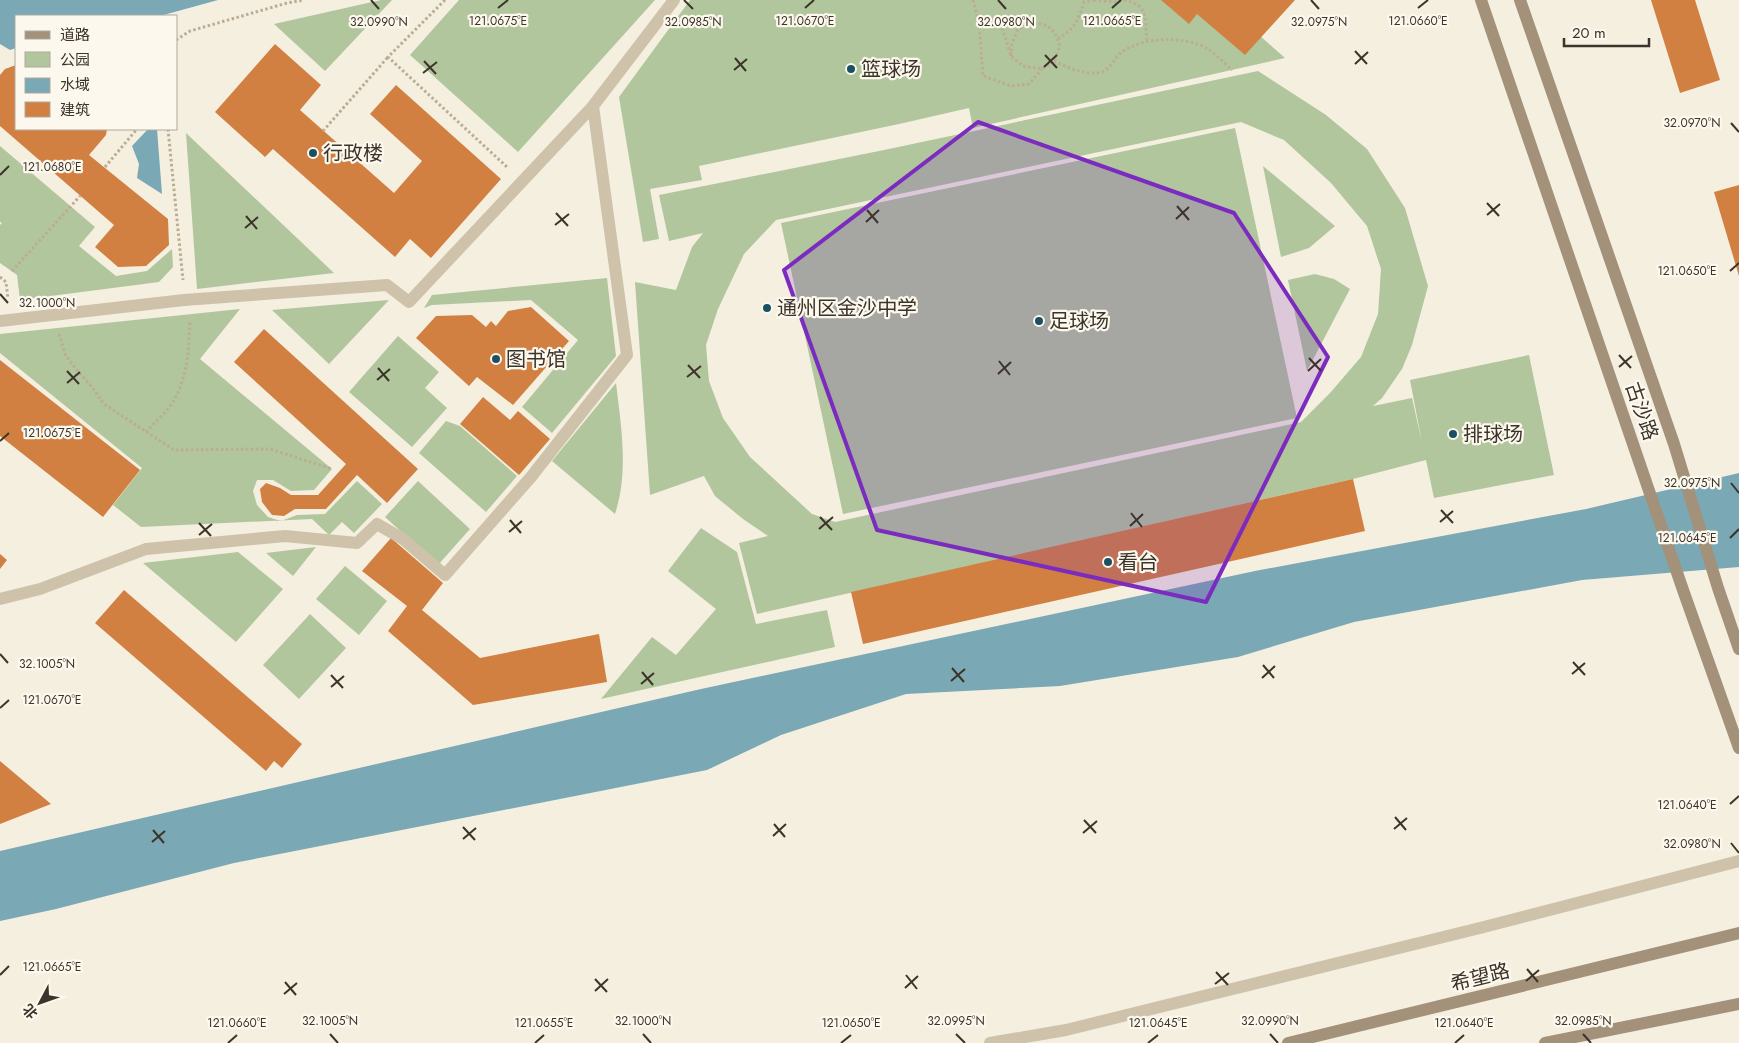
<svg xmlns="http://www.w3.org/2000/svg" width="1739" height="1043" font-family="Jost,'Noto Sans SC',sans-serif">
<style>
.green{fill:#b1c69d;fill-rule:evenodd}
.water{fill:#7ba8b5}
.building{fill:#d18042}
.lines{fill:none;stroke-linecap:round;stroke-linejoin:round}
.path{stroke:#bbac94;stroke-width:3;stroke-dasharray:2.5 2.5;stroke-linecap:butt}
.lane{stroke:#cfc2aa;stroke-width:12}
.street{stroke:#cfc2aa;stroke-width:12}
.secondary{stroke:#a3917a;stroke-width:12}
.marked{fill:#7b2cbf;fill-opacity:0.2;stroke:#7b2cbf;stroke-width:4;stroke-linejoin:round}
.ticks{fill:none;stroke:#3c332a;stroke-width:2}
.poi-dot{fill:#1b5062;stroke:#fcf8ed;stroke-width:2}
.labels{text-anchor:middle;stroke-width:4.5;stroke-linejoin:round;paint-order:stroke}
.poi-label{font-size:20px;fill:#3c332a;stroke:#fcf8ed;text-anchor:start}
.street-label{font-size:20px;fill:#3c332a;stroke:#fcf8ed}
.ticks-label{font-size:12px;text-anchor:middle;fill:#3c332a;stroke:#fcf8ed;stroke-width:4.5;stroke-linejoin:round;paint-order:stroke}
</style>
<rect width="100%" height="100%" fill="#f5efe0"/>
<path class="green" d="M381 0H392L325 71 274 24Z
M459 0H655L518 152 410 55Z
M690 0H1197L1242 20 1285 58 973 128 969 108 899 124 699 166 702 180 650 189 659 239 643 242 619 97Z
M1258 71 1326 115 1367 149 1405 208 1428 286 1412 345 1402 369 1382 398 1373 406 1412 398 1422 443 1410 380 1529 355 1554 475 1434 498 1426 460 1353 479 757 614 739 543 768 536 743 519 715 496 704 476 650 495 635 282 676 290 692 247 703 233 669 241 659 195 884 150ZM1241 122 1284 140 1331 183 1367 226 1381 269 1378 314 1361 357 1330 393 1301 422 835 522 812 514 750 457 723 418 709 381 706 345 718 309 744 254 776 220Z
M1235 128 1297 418 843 514 781 223Z
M186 133 334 273 197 289Z
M0 146 95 227 79 246 116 276 147 271 172 249 173 267 159 282 20 300 17 275 0 263V225L2 223 0 222Z
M1263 166 1335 226 1309 248 1281 257Z
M1315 274 1334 279 1350 289 1307 371 1288 280Z
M607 278 616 356 552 433 522 407 578 340 531 300 432 305 424 308 432 295Z
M389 300 329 364 272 310Z
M240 309 200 359 332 469 314 490 291 491 273 480H257L253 491 257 505 268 517 281 521 297 515 325 514 357 481 382 504 354 533 342 522 329 535 312 519 141 527 113 505 142 468 0 353V334Z
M398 336 439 372 425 388 447 408 412 447 349 392Z
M616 383C621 426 629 471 615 514L552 461Z
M446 421 460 426 517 476 486 512 419 453Z
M418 481 470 529 438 565 385 517Z
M701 528 737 552 756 624 827 610 835 647 601 699 652 637 676 655 716 609 668 571Z
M316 547 293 576 266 553Z
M238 552 283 589 236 642 143 563Z
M345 566 387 601 359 635 316 599Z
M310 614 346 648 299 699 263 665Z"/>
<path class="water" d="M0 0H218L160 16H16V48L10 50 0 44Z
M148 129H157L162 194 137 178 139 164 132 146Z
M1739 473V567L1582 580 1354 622 1238 657 1060 686 906 694 781 735 707 770 234 863 56 909 0 921V851L701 689 1255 571 1586 509Z"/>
<path class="building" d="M1161 0H1295L1245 55 1197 14 1189 24Z
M1651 0H1695L1720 80 1680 93Z
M275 44 321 85 300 110 394 193 422 161 370 114 396 85 501 179 431 258 410 239 395 257 273 149 265 157 215 112Z
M16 65V129H107L106 135 89 155 168 219 169 245 146 266 118 267 95 247 114 225 0 126V75L5 69Z
M1739 185V276L1714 192Z
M531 307 569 341 513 405 477 377 469 386 416 338 436 316 472 315 486 327 491 321 496 326 508 311Z
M264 329 418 469 387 503 357 475 326 509H295L284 516 272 515 262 502 260 489 266 483 280 488 291 495H318L346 464 234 362Z
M0 360 140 470 103 517 0 436Z
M483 397 510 420 518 411 550 439 519 475 460 424Z
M1353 479 1365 531 863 644 851 592Z
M391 538 443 583 422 610 480 658 599 634 607 682 473 705 388 631 407 606 362 571Z
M0 554 7 560 0 569Z
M124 590 302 744 282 768 274 761 266 771 95 623Z
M0 761 51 804 0 824Z"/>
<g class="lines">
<path class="path" d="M445 0 388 57 507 167
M973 0 979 22 999 17 1011 56 1023 66 1042 69 1054 61 1060 46C1053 22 1039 19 1018 29L1012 44 1011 56
M1094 0 1114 2 1124 0
M1124 0C1150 6 1144 18 1147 40
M979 22 983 76 1011 86 1029 84 1042 69
M1058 39C1075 28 1078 21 1084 2L1094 0
M176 40 190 31 287 3 304 0
M1054 61C1069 68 1085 76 1102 72 1111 69 1114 58 1121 53 1141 37 1183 35 1206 48 1215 53 1224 63 1232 70
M168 129 183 280
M323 131 388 57
M105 167 137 129
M12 271 80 196
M0 277 6 282 8 299
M59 334 65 354 76 369 92 387 104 404 174 450 270 449 332 469
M146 432C155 422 168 411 174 400 189 373 188 349 190 321"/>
<path class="lane" d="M0 321 184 300 387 285 409 302 593 106 674 0
M0 599 40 589 146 549 285 536 357 543 377 524 403 539 445 575 531 477 627 355 593 106"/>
<path class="street" d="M990 1043 1066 1030 1480 928 1739 861"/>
<path class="secondary" d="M1481 0 1683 590 1739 748
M1520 0 1674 444 1718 588 1739 649
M1288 1043 1739 933
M1545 1043 1739 1004"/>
</g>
<path class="marked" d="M978 122 1234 213 1328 357 1206 602 877 530 784 270Z"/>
<path class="ticks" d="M371 0 379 9M684 0 693 9M998 0 1006 9M1311 0 1319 9M498 8 508 0M805 8 814 0M1112 8 1121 0M1418 8 1428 0M1355 51 1367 64M1045 55 1057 68M735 58 746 71M424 61 436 74M1355 64 1368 52M1044 67 1057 55M734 70 747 59M423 73 437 62M1731 123 1739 132M0 175 9 166M1487 203 1499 216M1177 206 1189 220M867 210 878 223M556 213 568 226M1487 215 1500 204M246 216 257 229M1176 219 1189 207M866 222 879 210M555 225 569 214M245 228 258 217M1730 271 1739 263M0 294 8 303M1619 355 1631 368M1309 358 1321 371M999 361 1010 375M688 365 700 378M1619 367 1632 356M378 368 389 381M67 371 79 384M1308 371 1321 359M998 374 1011 362M687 377 701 366M377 380 390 369M67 383 80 372M0 441 9 433M1731 483 1739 493M1441 510 1453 523M1131 513 1142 527M820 517 832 530M510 520 521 533M1440 522 1453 511M199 523 211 536M1130 526 1143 514M819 529 833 517M509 532 522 521M199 535 212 524M1730 538 1739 529M0 654 8 663M1573 662 1585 675M1263 665 1274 678M952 668 964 682M642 672 653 685M1572 674 1585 663M331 675 343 688M1262 678 1275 666M951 681 965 669M641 684 654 673M331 687 344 676M0 708 9 700M1730 804 1739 796M1395 817 1406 830M1084 820 1096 833M774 824 785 837M463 827 475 840M1394 829 1407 818M153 830 164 843M1083 833 1097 821M773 836 786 824M463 839 476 828M152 842 165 831M1731 843 1739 853M1527 969 1538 982M1216 972 1228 985M0 975 9 966M906 975 917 989M595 979 607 992M1526 981 1539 970M285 982 296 995M1215 984 1229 973M905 988 918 976M595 991 608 979M284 994 297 983M330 1034 338 1043M643 1034 651 1043M956 1034 965 1043M1270 1034 1278 1043M1583 1034 1591 1043M228 1043 237 1035M535 1043 544 1035M841 1043 851 1035M1148 1043 1158 1035M1455 1043 1464 1035"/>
<g class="poi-dot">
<circle cx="851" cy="69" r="5"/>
<circle cx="313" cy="153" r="5"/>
<circle cx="767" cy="308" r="5"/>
<circle cx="1039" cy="321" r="5"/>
<circle cx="496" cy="359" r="5"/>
<circle cx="1453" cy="434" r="5"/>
<circle cx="1108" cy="562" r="5"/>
</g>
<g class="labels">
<g class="poi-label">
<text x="861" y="76">篮球场</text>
<text x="323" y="160">行政楼</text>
<text x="777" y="315">通州区金沙中学</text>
<text x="1049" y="328">足球场</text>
<text x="506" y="366">图书馆</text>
<text x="1463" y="441">排球场</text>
<text x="1118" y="569">看台</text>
</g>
<g class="street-label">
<text transform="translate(1642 411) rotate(71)" y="7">古沙路</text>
<text transform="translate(1480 977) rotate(-14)" y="7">希望路</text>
</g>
</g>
<g class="ticks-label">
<text x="498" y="25">121.0675°E</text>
<text x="805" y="25">121.0670°E</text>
<text x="1112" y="25">121.0665°E</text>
<text x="1418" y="25">121.0660°E</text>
<text x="693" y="26">32.0985°N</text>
<text x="1006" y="26">32.0980°N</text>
<text x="1319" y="26">32.0975°N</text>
<text x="379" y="26">32.0990°N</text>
<text x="1692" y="127">32.0970°N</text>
<text x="52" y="171">121.0680°E</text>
<text x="1687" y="275">121.0650°E</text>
<text x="47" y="307">32.1000°N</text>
<text x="52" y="437">121.0675°E</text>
<text x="1692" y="487">32.0975°N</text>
<text x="1687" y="542">121.0645°E</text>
<text x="47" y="668">32.1005°N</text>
<text x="52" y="704">121.0670°E</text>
<text x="1687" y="809">121.0640°E</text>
<text x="1692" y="848">32.0980°N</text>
<text x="52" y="971">121.0665°E</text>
<text x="330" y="1025">32.1005°N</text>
<text x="643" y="1025">32.1000°N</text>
<text x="956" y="1025">32.0995°N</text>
<text x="1270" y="1025">32.0990°N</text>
<text x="1583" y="1025">32.0985°N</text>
<text x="237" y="1027">121.0660°E</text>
<text x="544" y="1027">121.0655°E</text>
<text x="851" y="1027">121.0650°E</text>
<text x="1158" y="1027">121.0645°E</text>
<text x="1464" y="1027">121.0640°E</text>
</g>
<rect x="15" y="15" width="162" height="115" fill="#fcf8ed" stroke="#afa99f"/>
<rect x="25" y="31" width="25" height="8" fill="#a3917a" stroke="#afa99f"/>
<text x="60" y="40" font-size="15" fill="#3c332a">道路</text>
<rect x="25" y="52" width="25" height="15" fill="#b1c69d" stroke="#afa99f"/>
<text x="60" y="65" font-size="15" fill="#3c332a">公园</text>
<rect x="25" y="78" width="25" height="15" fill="#7ba8b5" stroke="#afa99f"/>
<text x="60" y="90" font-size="15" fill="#3c332a">水域</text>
<rect x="25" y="102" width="25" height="15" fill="#d18042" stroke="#afa99f"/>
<text x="60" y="115" font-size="15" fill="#3c332a">建筑</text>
<g transform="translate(40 1003) rotate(229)" stroke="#fcf8ed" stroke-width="4" paint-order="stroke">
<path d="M0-4L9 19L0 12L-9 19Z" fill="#3c332a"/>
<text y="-8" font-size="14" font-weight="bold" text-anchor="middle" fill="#3c332a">北</text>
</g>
<path d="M1564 38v8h85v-8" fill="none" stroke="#3c332a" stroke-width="2.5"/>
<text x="1572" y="38" font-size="15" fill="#3c332a" stroke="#fcf8ed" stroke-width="4" paint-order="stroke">20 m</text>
</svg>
